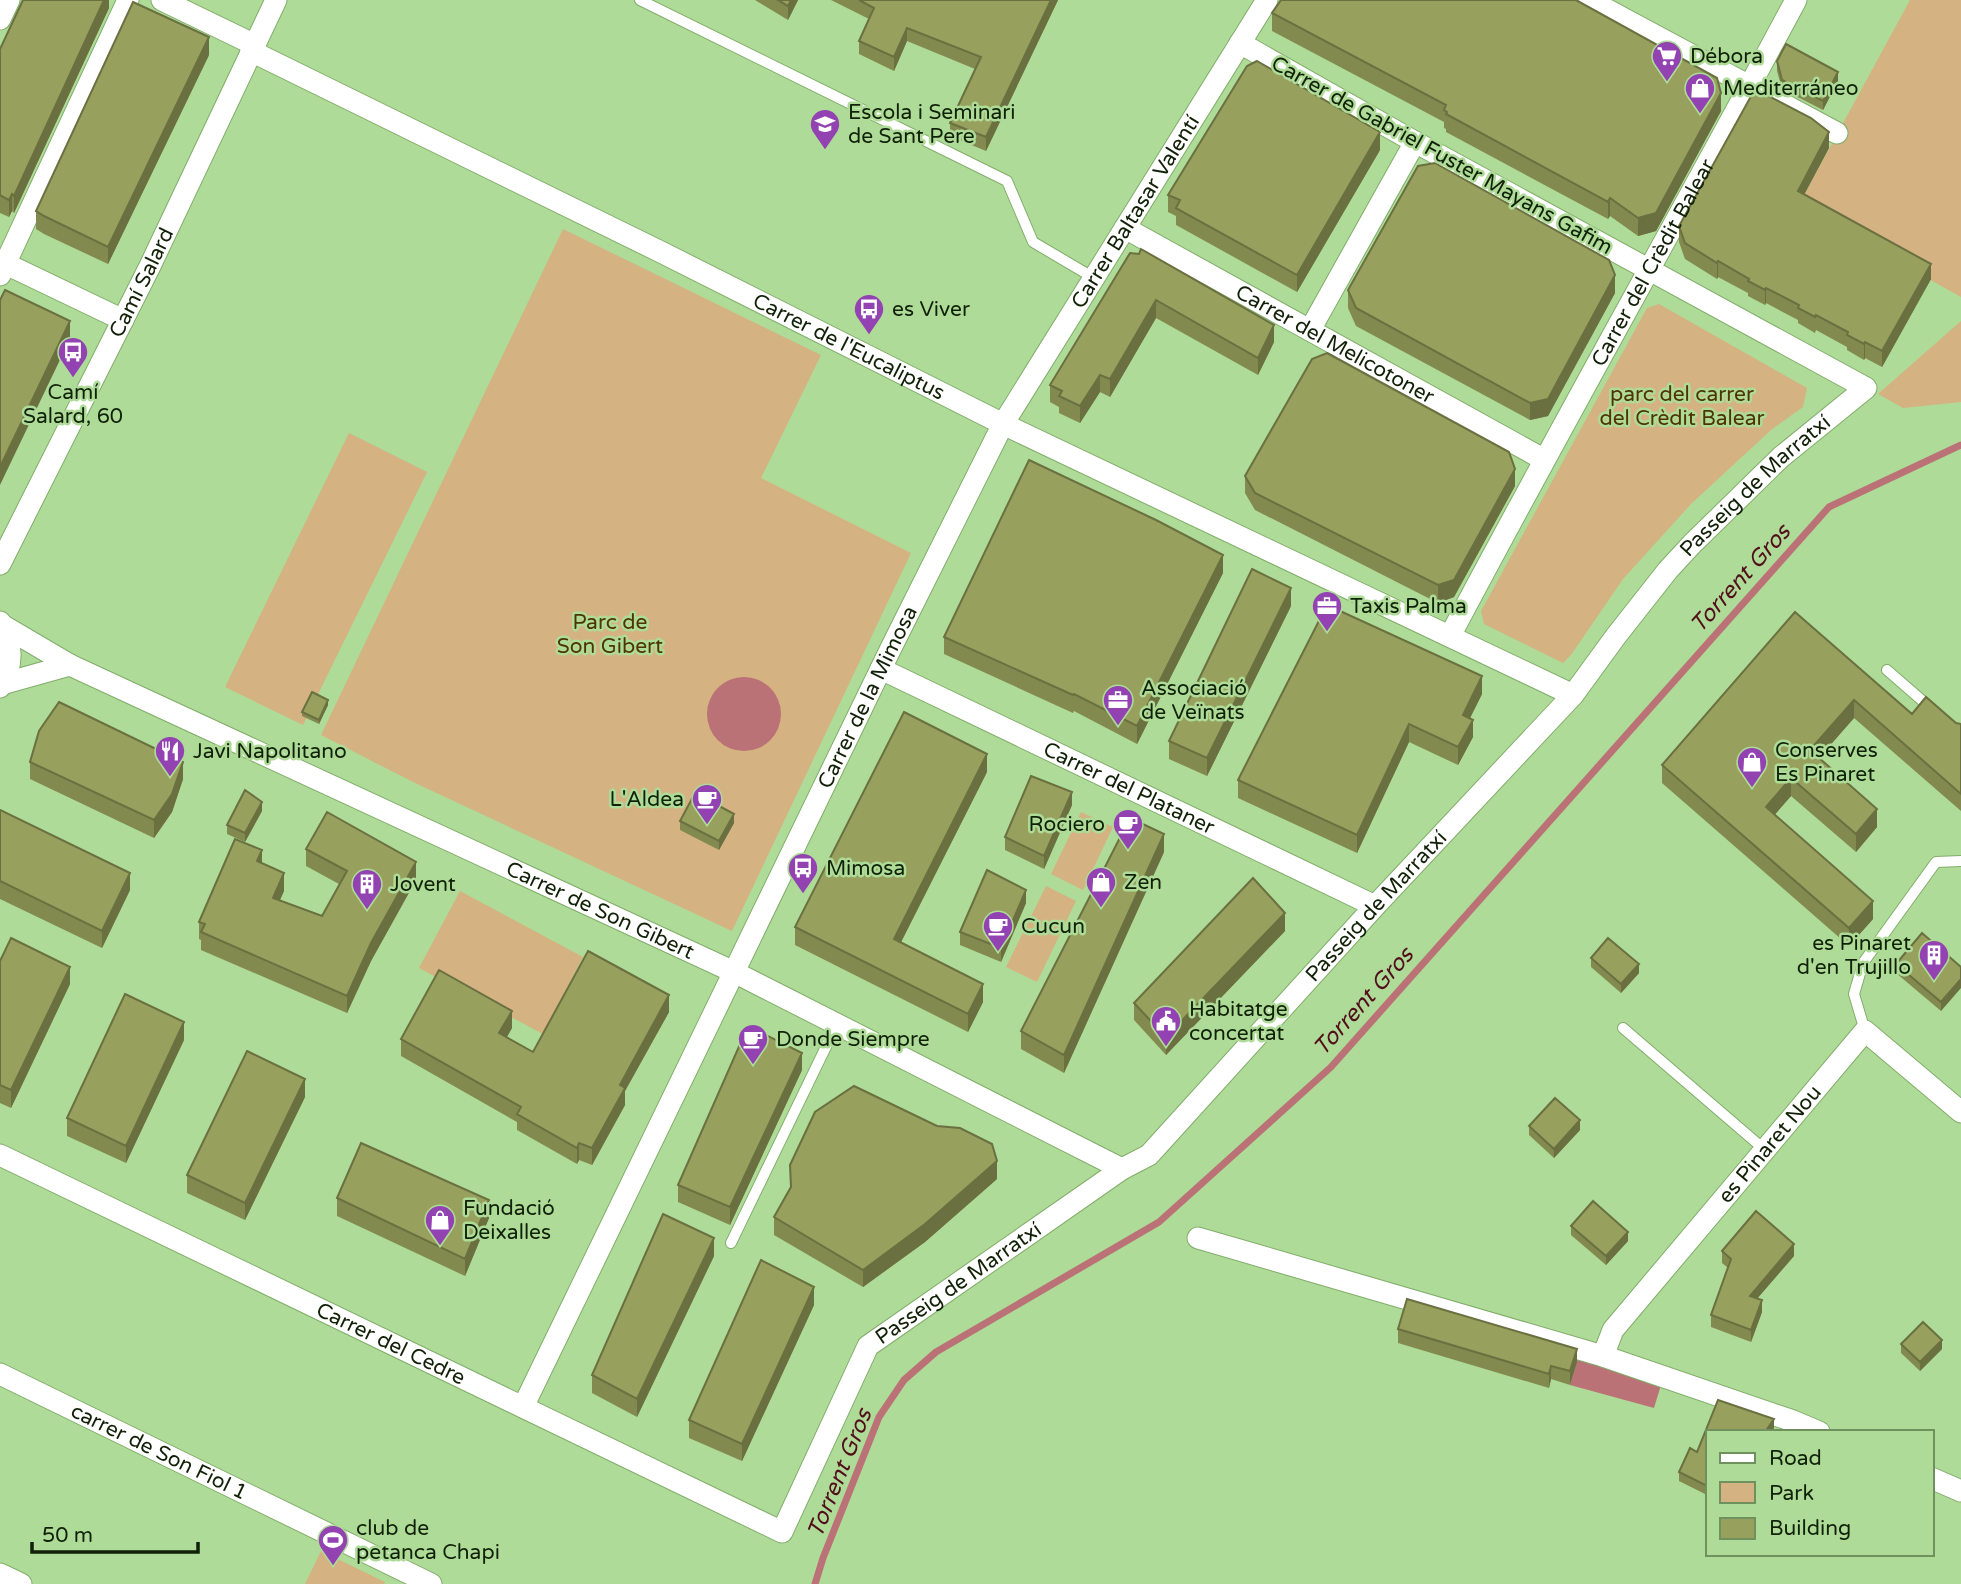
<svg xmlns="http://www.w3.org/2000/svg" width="1961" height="1584" font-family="'Varela Round',sans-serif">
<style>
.green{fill:#d5b281}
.water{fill:#bb7277}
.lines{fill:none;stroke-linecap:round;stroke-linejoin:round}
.stream{stroke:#bb7277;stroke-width:7}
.lane-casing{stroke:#82ad6b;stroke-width:12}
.street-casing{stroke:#82ad6b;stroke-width:23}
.lane{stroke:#fff;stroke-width:10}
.street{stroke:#fff;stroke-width:21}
.wall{fill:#828a4f}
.shaded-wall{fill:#6a7040}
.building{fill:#97a05c;stroke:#6a7040;stroke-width:2}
.labels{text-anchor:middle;stroke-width:5;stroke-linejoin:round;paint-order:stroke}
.poi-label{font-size:21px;fill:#112107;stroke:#aedb97;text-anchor:start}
.street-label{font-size:21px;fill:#112107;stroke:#aedb97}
.park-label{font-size:21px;fill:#4f3300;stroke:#aedb97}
.water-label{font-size:23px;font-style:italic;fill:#520f1b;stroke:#aedb97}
</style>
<rect width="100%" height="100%" fill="#aedb97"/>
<path class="green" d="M1910 0H1961V297L1798 206Z
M563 229 821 355 761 478 911 553 732 931 415 783 321 735Z
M1659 304 1807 388 1803 407 1771 430 1691 504 1623 579 1571 655 1563 663 1484 624 1481 611 1647 308Z
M1961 321V402L1903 408 1878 394Z
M349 433 427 472 303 725 225 687Z
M1081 812 1113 827 1083 890 1051 874Z
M1046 886 1076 901 1037 982 1006 967Z
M460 891 583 957 543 1034 419 968Z
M321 1551 385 1582 384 1584H305Z"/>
<path class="water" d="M707 714a37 37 0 1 1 74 0a37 37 0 1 1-74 0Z
M1578 1358 1661 1385 1654 1408 1570 1385Z"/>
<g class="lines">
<path class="stream" d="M815 1584 823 1558 879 1417 904 1380 936 1352 1159 1222 1331 1067 1829 507 1961 445"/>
<g class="lane-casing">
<path id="lane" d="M640 0 1007 181 1033 242 1094 278
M1887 670 1933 710
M1623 1028 1765 1150
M1865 1031 1854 994 1863 963 1936 862 1961 861
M731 1243 837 1024"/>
</g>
<g class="street-casing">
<g id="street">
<path d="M162 0 255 45"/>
<path d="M1589 0 1837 133"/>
<path d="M0 19 9 0"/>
<path id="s1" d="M251 51 663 253 1003 424 1573 695"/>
<path id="s2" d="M1125 228 1543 459"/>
<path d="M0 261 123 320"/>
<path d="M0 275 128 0"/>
<path d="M1310 330 1415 142"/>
<path id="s3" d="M0 564 150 266 276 0"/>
<path d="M0 622C13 642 14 666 0 687"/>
<path id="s4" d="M2 625 70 665 734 972 1122 1169"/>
<path id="s5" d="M1450 636C1563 422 1682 213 1796 0"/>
<path id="s6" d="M881 669 1375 906"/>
<path d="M2 684 70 665"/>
<path id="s7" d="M0 1155 782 1532 868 1346 1122 1169 1149 1155 1375 906 1573 695 1616 636 1668 570 1692 544 1781 457 1866 388 1415 142 1240 43"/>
<path d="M1198 1238 1603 1356 1793 1421 1819 1432"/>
<path id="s8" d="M1603 1356 1613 1330 1865 1031 1961 1112"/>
<path id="s9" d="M0 1374 431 1584"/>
<path id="s10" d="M523 1407 890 650 1003 424 1267 0"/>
<path d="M1931 1478 1961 1491"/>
<path d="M0 1574 21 1584"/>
</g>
</g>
<use href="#lane" class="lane"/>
<use href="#street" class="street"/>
</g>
<path class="wall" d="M109 0V8L14 213 12 211 9 217 0 213V49Z
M755 0H798L788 20Z
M831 0H1058L986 151 950 136V123L975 69 907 41 894 71 859 54V41L869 19Z
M1272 13 1721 111 1656 231 1638 236 1610 216 1608 219 1446 132V129L1444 128V122L1272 31Z
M209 55 108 264 44 234 36 229V211Z
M1777 61 1838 81 1823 110 1782 89 1777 71Z
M1829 148 1804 195 1931 279 1882 367 1865 358 1864 360 1847 350V347L1816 330 1815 333 1798 323V320L1766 303 1765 305 1748 296V293L1718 277 1717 279 1685 259 1679 242V226Z
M1380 150 1297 292 1176 225V216L1168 212V195Z
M1130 253 1274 342 1258 375 1156 318 1110 397 1100 392 1080 423 1059 413V407L1050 402V385Z
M1348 290 1615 293 1548 416 1530 420 1356 326 1348 308Z
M1245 476 1515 486 1454 597 1438 603 1255 510 1245 493Z
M1223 573 1137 744 1074 711 1073 713 944 654V637Z
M1291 606 1207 776 1169 759V741Z
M1795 612 1912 714 1961 724V811L1854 718 1819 758 1877 827 1856 852 1791 796 1774 815 1873 919 1849 946 1662 783V765Z
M1482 694 1470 718 1473 737 1458 765 1409 742 1357 853 1238 798V780Z
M328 705 319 724 302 716V712Z
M30 762 183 779 172 812 154 838 30 779Z
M987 772 901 942 983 1002 968 1032 795 945V927Z
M1072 805 1044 869 1005 850V837Z
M0 810 130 890 102 948 0 899Z
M262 811 245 842 227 834V825Z
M680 821 734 823 719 850 680 830Z
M306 849 416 880 371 961 347 1013 201 950V940L199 939V922L262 863 284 891 280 900 322 916 339 884 306 866Z
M1164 852 1064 1073 1021 1049V1031Z
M1026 903 1001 962 960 945V932Z
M1285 931 1166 1055 1134 1020V1003Z
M1591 958 1639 973 1621 993 1591 967Z
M0 961 70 984 11 1108 0 1103Z
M1896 964 1961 967 1941 1011 1896 973Z
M669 1012 625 1091V1105L592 1165 579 1160 577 1164 517 1130V1122L401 1056V1039L512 1028 507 1037 533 1052Z
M184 1040 126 1163 67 1136V1118Z
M802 1070 730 1225 678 1202V1185Z
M305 1097 245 1220 187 1193V1175Z
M1529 1126 1580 1130 1554 1158 1529 1135Z
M997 1179 925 1242 863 1287 774 1235V1217L790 1187Z
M337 1198 489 1218 465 1276 337 1216Z
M1571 1226 1628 1241 1606 1265 1571 1235Z
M1722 1251 1794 1256 1757 1298 1762 1312 1751 1342 1711 1327V1315L1728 1268 1722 1263Z
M714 1256 637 1417 592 1393V1375Z
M814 1305 742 1461 689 1438V1420Z
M1398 1329 1577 1362 1570 1385 1551 1379 1549 1388 1398 1343Z
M1901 1344 1942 1349 1920 1371 1901 1353Z
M1718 1400 1774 1419V1428L1772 1432H1707V1495L1679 1481V1472L1690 1448 1697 1452Z"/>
<path class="shaded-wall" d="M104 0H109V8L14 213V196Z
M791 0H798L788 20V6Z
M1051 0H1058L986 151V137Z
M907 28V41L894 71V57Z
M209 37V55L108 264V247Z
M1838 72V81L1823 110V101Z
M1721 93V111L1656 231 1638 236V218Z
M1380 132V150L1297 292V275Z
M1829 132V148L1798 206V191Z
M12 194V211L9 217V200Z
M1610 198V216L1608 219V202Z
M1718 261V277L1717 279V263Z
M1931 264V279L1882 367V351Z
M1615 275V293L1548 416 1530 420V403Z
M1766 288V303L1765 305V290Z
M1156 300V318L1110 397V379Z
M70 321V339L0 485V467Z
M1274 325V342L1258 375V358Z
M1865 342V358L1864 360V344Z
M1100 375V392L1080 423V406Z
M1515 469V486L1454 597 1438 603V585Z
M1223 555V573L1137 744V726Z
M1291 588V606L1207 776V758Z
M1482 676V694L1463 732V715Z
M328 700V705L319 724V720Z
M1854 700V718L1810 768V750Z
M1473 720V737L1458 765V747Z
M1409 724V742L1357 853V835Z
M987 754V772L894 956V939Z
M183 762V779L172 812 154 838V820Z
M1791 778V796L1766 825V807Z
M1072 792V805L1044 869V856Z
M262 802V811L245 842V833Z
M1877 809V827L1856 852V834Z
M734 814V823L719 850V841Z
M1164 834V852L1064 1073V1055Z
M262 850V868L257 861Z
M416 862V880L371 961 347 1013V996L371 943Z
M130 873V890L102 948V931Z
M284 873V891L273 915V898Z
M1026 890V903L1001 962V948Z
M1873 901V919L1849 946V928Z
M1285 913V931L1166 1055V1037Z
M1639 964V973L1621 993V984Z
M70 967V984L11 1108V1090Z
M1961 979V988L1941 1011V1002Z
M983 984V1002L968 1032V1014Z
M669 995V1012L625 1091V1105L592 1165V1148L620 1085Z
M512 1011V1028L499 1050V1033Z
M184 1022V1040L126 1163V1146Z
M802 1053V1070L730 1225V1207Z
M305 1079V1097L245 1220V1203Z
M1580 1120V1130L1554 1158V1149Z
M579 1143V1160L577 1164V1148Z
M997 1161V1179L925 1242 863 1287V1270Z
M489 1200V1218L465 1276V1259Z
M1628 1232V1241L1606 1265V1256Z
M714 1238V1256L637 1417V1399Z
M1794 1244V1256L1750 1307V1296Z
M814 1287V1305L742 1461V1444Z
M1762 1300V1312L1751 1342V1330Z
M1942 1340V1349L1920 1371V1362Z
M1577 1349V1362L1570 1385V1371Z
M1551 1366V1379L1549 1388V1374Z
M1774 1419V1428L1772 1432H1765Z"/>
<path class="building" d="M23 0H104L14 196 12 194 9 200 0 195V49Z
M778 0H791L788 6Z
M859 0H1051L986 137 950 123 981 57 907 28 894 57 859 41 874 8Z
M1281 0H1576L1717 78 1721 93 1656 213 1638 218 1610 198 1608 202 1446 114 1447 112 1444 110 1446 105 1272 13Z
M133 2 209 37 108 247 44 216 36 211Z
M1786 44 1838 72 1823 101 1782 80 1777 61Z
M1257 61 1380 132 1297 275 1176 208 1180 200 1168 195 1247 66Z
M1755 89 1811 118 1829 132 1798 191 1931 264 1882 351 1865 342 1864 344 1847 335 1848 332 1816 315 1815 317 1798 308 1799 305 1766 288 1765 290 1748 281 1749 279 1718 261 1717 263 1685 243 1679 226Z
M1435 163 1609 260 1615 275 1548 399 1530 403 1356 308 1348 290 1418 166Z
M1141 249 1274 325 1258 358 1156 300 1110 379 1100 375 1080 406 1059 396 1062 391 1050 385 1130 253 1139 254Z
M5 290 70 321 0 467V300Z
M1327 353 1509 452 1515 469 1454 580 1438 585 1255 493 1245 476 1312 359Z
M1029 460 1156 520 1223 555 1137 726 1074 694 1073 695 944 637Z
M1252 569 1291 588 1207 758 1169 741Z
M1327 605 1482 676 1463 715 1473 720 1458 747 1409 724 1357 835 1238 780Z
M1795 612 1912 714 1926 697 1956 723 1961 724V794L1854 700 1810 750 1877 809 1856 834 1791 778 1766 807 1873 901 1849 928 1662 765Z
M312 692 328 700 319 720 302 712Z
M59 702 183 762 172 794 154 820 30 762 39 731Z
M904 712 987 754 894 939 983 984 968 1014 795 927Z
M1031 776 1072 792 1044 856 1005 837Z
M245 790 262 802 245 833 227 825Z
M695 793 734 814 719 841 680 821Z
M0 810 130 873 102 931 0 881Z
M327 812 416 862 371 943 347 996 201 932 205 924 199 922 235 839 262 850 257 861 284 873 273 898 322 916 347 871 306 849Z
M1130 818 1164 834 1064 1055 1021 1031Z
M987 870 1026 890 1001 948 960 932Z
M1253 878 1285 913 1166 1037 1134 1003Z
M1922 933 1961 967V979L1941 1002 1896 964Z
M11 938 70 967 11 1090 0 1085V961Z
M1608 938 1639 964 1621 984 1591 958Z
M588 951 669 995 620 1085 625 1088 592 1148 579 1143 577 1148 517 1114 521 1107 401 1039 439 970 512 1011 499 1033 533 1052Z
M125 994 184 1022 126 1146 67 1118Z
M748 1026 802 1053 730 1207 678 1185Z
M247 1051 305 1079 245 1203 187 1175Z
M854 1086 937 1126 960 1128 992 1144 997 1161 925 1224 863 1270 774 1217 791 1187 790 1165 815 1112Z
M1555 1098 1580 1120 1554 1149 1529 1126Z
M361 1143 489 1200 465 1259 337 1198Z
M1593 1201 1628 1232 1606 1256 1571 1226Z
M1756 1211 1794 1244 1750 1296 1762 1300 1751 1330 1711 1315 1731 1259 1722 1251Z
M663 1214 714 1238 637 1399 592 1375Z
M761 1260 814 1287 742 1444 689 1420Z
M1407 1299 1577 1349 1570 1371 1551 1366 1549 1374 1398 1329Z
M1923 1322 1942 1340 1920 1362 1901 1344Z
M1718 1400 1774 1419 1765 1432H1707V1486L1679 1472 1690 1448 1697 1452Z"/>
<defs>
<g id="supermarket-pin" transform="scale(1.575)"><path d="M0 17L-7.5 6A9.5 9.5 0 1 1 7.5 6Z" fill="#9342b2" stroke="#aedb97"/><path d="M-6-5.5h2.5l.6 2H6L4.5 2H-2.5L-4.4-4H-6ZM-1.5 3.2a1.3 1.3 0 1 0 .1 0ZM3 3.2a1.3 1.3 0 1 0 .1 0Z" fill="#fff"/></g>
<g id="shop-pin" transform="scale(1.575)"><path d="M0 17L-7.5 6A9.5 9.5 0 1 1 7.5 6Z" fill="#9342b2" stroke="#aedb97"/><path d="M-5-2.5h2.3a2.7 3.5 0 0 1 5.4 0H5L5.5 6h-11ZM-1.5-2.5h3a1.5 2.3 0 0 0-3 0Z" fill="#fff"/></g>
<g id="school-pin" transform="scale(1.575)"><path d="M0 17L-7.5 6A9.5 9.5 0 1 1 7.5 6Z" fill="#9342b2" stroke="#aedb97"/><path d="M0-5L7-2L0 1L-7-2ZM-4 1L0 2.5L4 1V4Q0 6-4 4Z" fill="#fff"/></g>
<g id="bus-pin" transform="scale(1.575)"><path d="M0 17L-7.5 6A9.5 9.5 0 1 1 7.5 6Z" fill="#9342b2" stroke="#aedb97"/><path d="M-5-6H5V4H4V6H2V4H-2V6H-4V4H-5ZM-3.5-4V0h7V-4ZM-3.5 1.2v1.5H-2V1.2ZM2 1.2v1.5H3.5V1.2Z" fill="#fff"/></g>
<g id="office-pin" transform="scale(1.575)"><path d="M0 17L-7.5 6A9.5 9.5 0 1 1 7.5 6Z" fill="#9342b2" stroke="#aedb97"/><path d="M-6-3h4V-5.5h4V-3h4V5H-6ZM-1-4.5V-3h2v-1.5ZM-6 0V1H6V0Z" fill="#fff"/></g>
<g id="restaurant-pin" transform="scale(1.575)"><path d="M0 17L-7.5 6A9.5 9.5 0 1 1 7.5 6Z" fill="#9342b2" stroke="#aedb97"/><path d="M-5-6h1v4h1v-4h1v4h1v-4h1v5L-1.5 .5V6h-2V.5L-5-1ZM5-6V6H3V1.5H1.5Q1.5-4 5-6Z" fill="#fff"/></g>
<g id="cafe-pin" transform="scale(1.575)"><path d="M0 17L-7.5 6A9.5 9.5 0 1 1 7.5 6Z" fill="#9342b2" stroke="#aedb97"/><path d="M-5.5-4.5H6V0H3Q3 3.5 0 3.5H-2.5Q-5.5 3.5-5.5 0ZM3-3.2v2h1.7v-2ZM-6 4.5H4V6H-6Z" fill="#fff"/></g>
<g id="building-pin" transform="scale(1.575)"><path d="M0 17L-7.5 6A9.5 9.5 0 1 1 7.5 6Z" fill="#9342b2" stroke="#aedb97"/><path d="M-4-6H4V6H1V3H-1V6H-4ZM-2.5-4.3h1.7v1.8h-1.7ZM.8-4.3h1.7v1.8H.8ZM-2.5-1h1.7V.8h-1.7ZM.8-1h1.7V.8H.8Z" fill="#fff"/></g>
<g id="civic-pin" transform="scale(1.575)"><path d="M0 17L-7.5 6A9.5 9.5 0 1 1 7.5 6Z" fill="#9342b2" stroke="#aedb97"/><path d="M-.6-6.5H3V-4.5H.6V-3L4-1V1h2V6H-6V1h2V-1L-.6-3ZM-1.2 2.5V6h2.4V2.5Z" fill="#fff"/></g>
<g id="stadium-pin" transform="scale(1.575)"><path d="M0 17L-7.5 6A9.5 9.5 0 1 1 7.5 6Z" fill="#9342b2" stroke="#aedb97"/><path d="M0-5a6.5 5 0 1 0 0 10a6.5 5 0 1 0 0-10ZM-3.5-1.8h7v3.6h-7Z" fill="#fff"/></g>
</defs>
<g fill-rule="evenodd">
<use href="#supermarket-pin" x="1667" y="56"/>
<use href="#shop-pin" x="1700" y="88"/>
<use href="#school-pin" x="825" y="124"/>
<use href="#bus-pin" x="869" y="309"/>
<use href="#bus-pin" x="73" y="352"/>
<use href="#office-pin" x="1327" y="606"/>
<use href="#office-pin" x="1118" y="700"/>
<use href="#restaurant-pin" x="170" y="751"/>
<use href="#shop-pin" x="1752" y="762"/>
<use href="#cafe-pin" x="707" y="799"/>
<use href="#cafe-pin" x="1128" y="824"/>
<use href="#bus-pin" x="803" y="868"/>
<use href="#shop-pin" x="1101" y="882"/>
<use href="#building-pin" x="367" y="884"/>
<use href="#cafe-pin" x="998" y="926"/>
<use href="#building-pin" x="1934" y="955"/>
<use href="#civic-pin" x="1166" y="1021"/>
<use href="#cafe-pin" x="753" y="1039"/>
<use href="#shop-pin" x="440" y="1220"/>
<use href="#stadium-pin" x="333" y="1540"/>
</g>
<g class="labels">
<g class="poi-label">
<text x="1690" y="63">Débora</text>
<text x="1723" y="95">Mediterráneo</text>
<text x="848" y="119">Escola i Seminari<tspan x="848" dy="24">de Sant Pere</tspan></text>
<text x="892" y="316">es Viver</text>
<text x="73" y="399" text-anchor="middle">Camí<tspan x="73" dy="24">Salard, 60</tspan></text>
<text x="1350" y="613">Taxis Palma</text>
<text x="1141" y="695">Associació<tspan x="1141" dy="24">de Veïnats</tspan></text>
<text x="1775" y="757">Conserves<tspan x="1775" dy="24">Es Pinaret</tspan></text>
<text x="193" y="758">Javi Napolitano</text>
<text x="684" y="806" text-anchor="end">L'Aldea</text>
<text x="1105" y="831" text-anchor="end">Rociero</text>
<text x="826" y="875">Mimosa</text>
<text x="1124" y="889">Zen</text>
<text x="390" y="891">Jovent</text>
<text x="1021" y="933">Cucun</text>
<text x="1911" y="950" text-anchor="end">es Pinaret<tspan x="1911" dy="24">d'en Trujillo</tspan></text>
<text x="1189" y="1016">Habitatge<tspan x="1189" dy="24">concertat</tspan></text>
<text x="776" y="1046">Donde Siempre</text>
<text x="463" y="1215">Fundació<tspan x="463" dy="24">Deixalles</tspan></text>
<text x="356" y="1535">club de<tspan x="356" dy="24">petanca Chapi</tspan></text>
</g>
<g class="street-label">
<text transform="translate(1442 155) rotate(29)" y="7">Carrer de Gabriel Fuster Mayans Gafim</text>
<text dy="7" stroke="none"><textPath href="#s10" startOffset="1344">Carrer Baltasar Valentí</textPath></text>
<text dy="7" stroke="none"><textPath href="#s5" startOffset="425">Carrer del Crèdit Balear</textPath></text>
<text dy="7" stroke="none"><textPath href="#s3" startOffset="315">Camí Salard</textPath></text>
<text dy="7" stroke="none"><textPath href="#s2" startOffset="240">Carrer del Melicotoner</textPath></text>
<text dy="7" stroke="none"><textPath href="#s1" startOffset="667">Carrer de l'Eucaliptus</textPath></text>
<text dy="7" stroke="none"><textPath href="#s7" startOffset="2317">Passeig de Marratxí</textPath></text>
<text dy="7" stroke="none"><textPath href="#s10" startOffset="789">Carrer de la Mimosa</textPath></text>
<text dy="7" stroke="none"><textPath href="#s6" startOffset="275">Carrer del Plataner</textPath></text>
<text dy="7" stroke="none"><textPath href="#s7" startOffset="1750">Passeig de Marratxí</textPath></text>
<text dy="7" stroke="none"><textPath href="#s4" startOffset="663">Carrer de Son Gibert</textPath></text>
<text dy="7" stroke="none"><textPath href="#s8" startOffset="271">es Pinaret Nou</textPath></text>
<text dy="7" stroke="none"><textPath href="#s7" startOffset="1183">Passeig de Marratxí</textPath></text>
<text dy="7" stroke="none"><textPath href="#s7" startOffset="434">Carrer del Cedre</textPath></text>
<text dy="7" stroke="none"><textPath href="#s9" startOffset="177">carrer de Son Fiol 1</textPath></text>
</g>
<g class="park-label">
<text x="1682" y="401">parc del carrer<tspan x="1682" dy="24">del Crèdit Balear</tspan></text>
<text x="610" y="629">Parc de<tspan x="610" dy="24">Son Gibert</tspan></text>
</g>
<g class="water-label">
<text transform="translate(1740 578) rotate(-48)" y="8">Torrent Gros</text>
<text transform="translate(1363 1001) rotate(-48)" y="8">Torrent Gros</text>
<text transform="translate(839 1473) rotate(-68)" y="8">Torrent Gros</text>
</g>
</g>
<rect x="1706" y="1430" width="228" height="126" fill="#aedb97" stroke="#6f915d" stroke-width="2"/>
<rect x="1720" y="1453" width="35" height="10" fill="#ffffff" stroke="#6f915d" stroke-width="2"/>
<text x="1769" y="1465" font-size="21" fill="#112107">Road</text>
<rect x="1720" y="1482" width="35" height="21" fill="#d5b281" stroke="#6f915d" stroke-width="2"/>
<text x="1769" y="1500" font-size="21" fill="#112107">Park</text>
<rect x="1720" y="1518" width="35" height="21" fill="#97a05c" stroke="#6f915d" stroke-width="2"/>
<text x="1769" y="1535" font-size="21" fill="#112107">Building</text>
<path d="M32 1542v10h166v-10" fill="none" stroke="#112107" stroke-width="3.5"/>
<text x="42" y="1542" font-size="21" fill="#112107" stroke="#aedb97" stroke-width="5" paint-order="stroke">50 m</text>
</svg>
